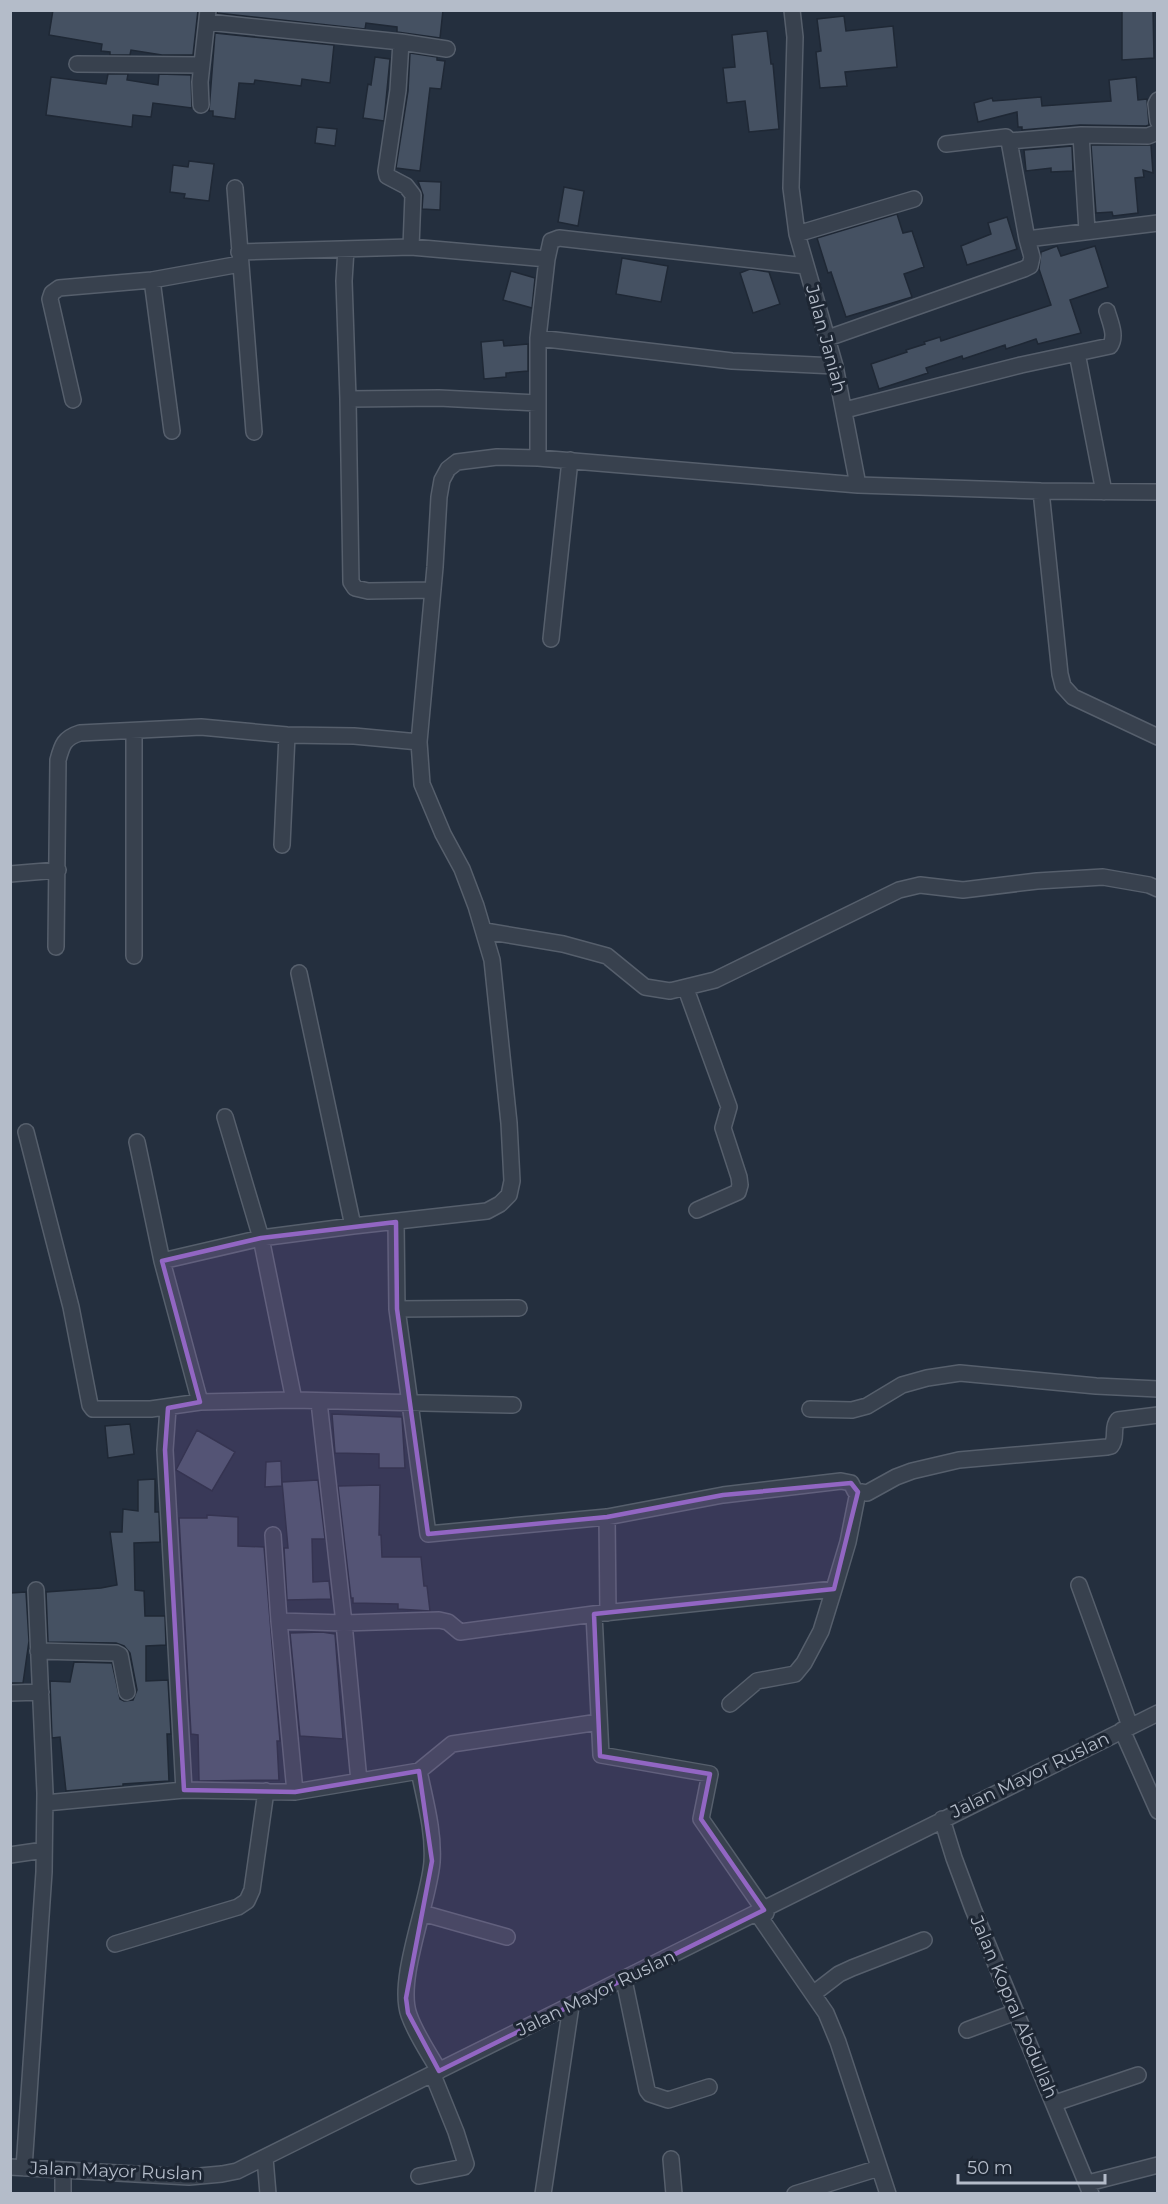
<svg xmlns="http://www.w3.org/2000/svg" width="1168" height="2204" font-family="Montserrat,sans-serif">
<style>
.building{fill:#455162;stroke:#1f2835;stroke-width:1.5}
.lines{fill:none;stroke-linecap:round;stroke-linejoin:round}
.street-casing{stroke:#565f6c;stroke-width:18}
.street{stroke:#38414e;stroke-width:15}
.marked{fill:#9266c3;fill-opacity:0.2;stroke:#9266c3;stroke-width:4.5;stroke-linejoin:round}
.labels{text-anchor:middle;stroke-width:6;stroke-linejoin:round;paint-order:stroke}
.street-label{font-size:18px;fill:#b4bcc9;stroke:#1d2633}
</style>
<rect width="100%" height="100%" fill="#242f3e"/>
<path class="building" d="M53 10H198L193 55H162L131 50 130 55H110V52L101 51 102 44 49 35Z
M218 10H443L440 38 397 32V27L366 23 365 29 217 13Z
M1122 10H1153L1154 58 1122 60Z
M844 16 846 31 893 26 897 67 845 72 847 86 820 88 816 52 821 51 817 19Z
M767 31 771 64H773L779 129 749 132 745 101 727 103 723 68 735 67 732 35Z
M215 33 334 45 330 83 302 79 301 86 255 80 254 84 239 83 235 119 213 116V111H209Z
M410 53 437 57V60L445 61 441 89 430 88 420 171 396 168 408 91Z
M375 57 390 59 384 121 363 118 368 84 371 85Z
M108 74H128L127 80 158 85 159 74 191 75 192 108 153 103 151 117 133 115 132 127 46 115 51 77 106 84Z
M1136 77 1138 100 1147 99 1149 125 1146 126 1080 125 1022 130V127H1018L1017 112 978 122 974 103 992 98 993 101 1041 97 1042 106 1111 101 1109 80Z
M317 127 337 129 335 146 315 143Z
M1091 145H1151L1153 173 1143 170 1144 177 1135 178 1138 213 1113 216 1112 212 1096 213Z
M1072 146 1073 171 1051 172V168L1026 171 1024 150Z
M189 161 214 164 209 201 184 198 185 194 170 192 173 165 188 167Z
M418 181 441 182 440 210 422 209 423 195Z
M564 187 584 191 578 226 558 222Z
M897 214 903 233 912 231 924 267 904 274 912 297 846 317 831 272 828 273 817 238Z
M1007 217 1017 249 967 265 961 246 991 234 988 223Z
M1057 246 1061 256 1095 246 1108 287 1070 300 1081 333 1038 344 1036 339 1006 349 1005 345 963 359 962 356 926 368 928 373 879 389 871 364 907 352 906 350 925 344 924 342 940 337 941 341 1051 305 1039 269 1041 252Z
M622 258 668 266 661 302 616 294Z
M750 269 769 272 780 304 753 313 740 273Z
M511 271 535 278 532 308 503 300Z
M503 340 504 346 528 344V371L506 373V377L484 379 481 342Z
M332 1414 402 1417 405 1468H379V1454L335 1453Z
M130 1424 134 1454 108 1458 105 1426Z
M197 1430 235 1452 212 1491 176 1470Z
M281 1461 282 1486 265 1487 266 1462Z
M155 1479V1512H159L160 1542 134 1543 135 1590 144 1591 145 1616H165L166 1645 146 1646V1681L168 1680 171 1734H167L169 1781 123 1784V1786L66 1791 60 1737 52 1738 50 1681 70 1682 74 1662 112 1663 120 1699 124 1701 133 1700 137 1690 130 1653 124 1646 116 1643 48 1642 46 1592 101 1588 117 1585 110 1532H122L123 1509 138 1511V1480Z
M318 1480 325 1539H312L313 1582 329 1581 331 1599 287 1600 284 1548H288L282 1482Z
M380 1485 379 1535H381L382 1557H421L424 1586H427L430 1611 398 1609V1604L353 1603V1598H351L338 1486Z
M207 1515 238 1517V1546L264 1547 280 1741H277L279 1780 199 1781 198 1735 191 1734 179 1518H207Z
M26 1592 29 1641 23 1683H10V1593Z
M322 1632 335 1634 343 1739 300 1736 290 1633Z"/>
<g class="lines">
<g class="street-casing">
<path id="street" d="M792 10 795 37 791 188 797 234 835 366 858 485 1041 491 1158 492
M207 22 401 42 447 49
M401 42 398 90 386 171 387 176 406 186 413 195 411 247
M77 64 202 65
M1158 100 1156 104 1158 121
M201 105 200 82 208 10
M1081 135 1087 231
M1009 141 1081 135 1148 136 1158 132
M946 144 1006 137 1009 141 1027 239
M235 188 254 432
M797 234 914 199
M346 249 344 281 348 399 351 582 355 588 368 591 433 590
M239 252 411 247 547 259
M152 280 172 431
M538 338 732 361 835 366
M828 338 1024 269 1030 266 1032 257 1027 239 1158 223
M1077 353 1104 492
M348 399 439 398 537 403
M73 400 50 299 52 293 59 288 152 280 240 264
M845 410 1021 365 1110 346C1117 336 1110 322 1107 311
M538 458V338L547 259 551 241 559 238 806 266
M1041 491 1060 674 1063 686 1073 697 1158 737
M551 639 570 460
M282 845 287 735
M10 874 58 870
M485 931 563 944 607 956 645 987 670 991 715 980 899 890 920 885 963 890 1037 881 1103 877 1149 885 1158 889
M56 947 58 760C62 745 64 738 80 733L201 727 287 735 354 736 419 742
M134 956V731
M686 989 729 1107 723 1128 739 1177 740 1185 738 1192 697 1210
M225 1117 261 1238 294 1400
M26 1132 71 1307 90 1405 93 1409H151L200 1402 294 1400 513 1405
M137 1142 162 1261 200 1402
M396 1222 397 1309 428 1534 607 1517 723 1495 841 1481 851 1483 855 1491 867 1493 896 1477 912 1471 959 1460 1107 1447 1111 1446C1118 1438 1111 1428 1118 1420L1158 1415
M353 1226 487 1211 500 1204 509 1195 512 1181 509 1123 492 960 476 906 462 869 443 834 422 784 419 742 435 567 439 497 442 480 448 469 457 462 497 457 538 458 858 485
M162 1261 261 1238 353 1226 299 973
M397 1309 519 1308
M319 1402 344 1623 359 1781
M168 1408 165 1450 184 1790
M810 1409 852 1410 867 1406 902 1385 927 1378 960 1373 1096 1386 1158 1389
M607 1517 608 1613
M273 1535 279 1621 295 1792
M1079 1585 1130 1726
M594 1614 601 1755 710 1774 701 1819 766 1913
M279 1621 344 1623 439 1620 448 1622 460 1632 594 1614 834 1589
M38 1651 116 1653 120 1655 127 1692
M10 1693 41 1692
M730 1704 757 1681 795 1674 804 1663 821 1631 834 1589 848 1542 858 1492
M1122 1730 1158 1811
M419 1771C425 1801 434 1831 432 1862 429 1902 396 1979 409 2015 416 2035 429 2053 439 2071
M45 1803 184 1790 295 1792 419 1771 452 1744 599 1722
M942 1819 954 1858 973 1909 1091 2194
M10 1855 44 1850
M422 1913 507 1937
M757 1913 826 2013 838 2042 888 2194
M115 1944 238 1907 247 1901 252 1890 266 1791
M624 1980 647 2090 650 2094 668 2100 709 2087
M813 1994 839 1974 852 1968 924 1940
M967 2030 1016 2012
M1055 2103 1138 2075
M265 2158 268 2194
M671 2159 674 2194
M10 2167 189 2177 222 2174 237 2171 1158 1713
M24 2168 44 1872 45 1793 36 1590
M419 2176 464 2167 466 2164 456 2132 433 2075
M1088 2183 1158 2165
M63 2194V2171
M543 2194 571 2006
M795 2194 879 2168"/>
</g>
<use href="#street" class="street"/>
</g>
<path class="marked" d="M396 1222 397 1309 428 1534 607 1517 723 1495 851 1483 858 1492 834 1589 594 1614 600 1756 710 1774 701 1819 764 1910 439 2071 408 2013 406 1998 432 1861 419 1771 295 1792 184 1790 165 1450 168 1408 200 1402 162 1261 261 1238Z"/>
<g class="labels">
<g class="street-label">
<text transform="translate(826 339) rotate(75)" y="6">Jalan Janiah</text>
<text transform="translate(1030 1775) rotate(-26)" y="6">Jalan Mayor Ruslan</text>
<text transform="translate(596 1993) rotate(-26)" y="6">Jalan Mayor Ruslan</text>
<text transform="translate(1014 2007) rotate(67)" y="6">Jalan Kopral Abdullah</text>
<text transform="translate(116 2171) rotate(2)" y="6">Jalan Mayor Ruslan</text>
</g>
</g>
<rect width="1168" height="2204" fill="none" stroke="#b4bcc9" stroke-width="24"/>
<path d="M958 2174v9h147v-9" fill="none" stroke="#b4bcc9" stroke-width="3"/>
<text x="967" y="2174" font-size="18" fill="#b4bcc9" stroke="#1d2633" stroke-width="4.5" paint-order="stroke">50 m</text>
</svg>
